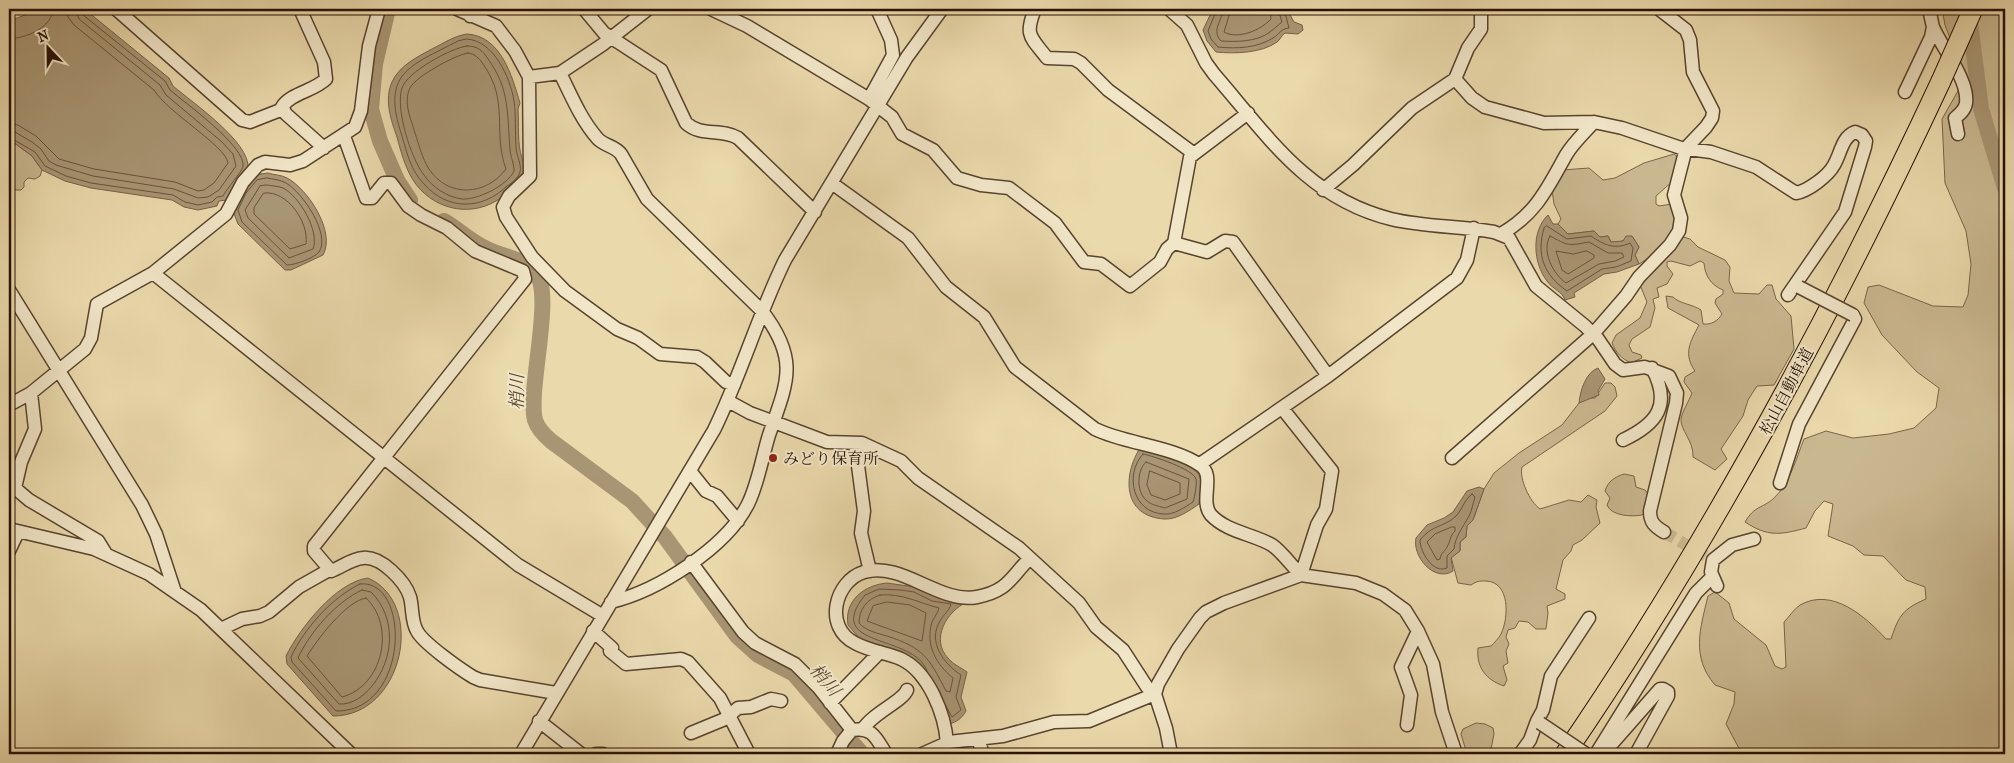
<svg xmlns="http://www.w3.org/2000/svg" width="2014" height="763" font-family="'IM FELL French Canon','Noto Serif JP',serif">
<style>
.green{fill:#c9b78f;stroke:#78644a}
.water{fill:#a89573;stroke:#756047}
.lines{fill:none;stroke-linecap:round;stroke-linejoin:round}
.shore{stroke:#68533c;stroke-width:1}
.river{stroke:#a89573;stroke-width:16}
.minor-tunnel{stroke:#cdbb92;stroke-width:12;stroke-dasharray:12 6;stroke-linecap:butt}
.minor-casing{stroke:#58432e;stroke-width:15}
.highway-casing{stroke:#281105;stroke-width:21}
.minor{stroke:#f1e6c8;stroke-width:12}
.highway{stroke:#ead9ab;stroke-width:19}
.minor-bridge-casing{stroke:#58432e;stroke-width:15;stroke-linecap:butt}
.highway-bridge-casing{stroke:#281105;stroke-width:21;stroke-linecap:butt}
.minor-bridge{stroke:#f1e6c8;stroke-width:12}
.highway-bridge{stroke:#ead9ab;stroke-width:19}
.poi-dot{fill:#8f2418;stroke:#f1e6c8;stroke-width:2}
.labels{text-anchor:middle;stroke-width:4;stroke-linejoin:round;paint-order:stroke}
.street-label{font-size:16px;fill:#281105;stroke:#f1e6c8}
.poi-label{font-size:16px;fill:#281105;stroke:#f1e6c8;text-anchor:start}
.water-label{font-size:18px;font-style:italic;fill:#5b4631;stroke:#f1e6c8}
</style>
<rect width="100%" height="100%" fill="#ead9ab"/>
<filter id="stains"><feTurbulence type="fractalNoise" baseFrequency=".004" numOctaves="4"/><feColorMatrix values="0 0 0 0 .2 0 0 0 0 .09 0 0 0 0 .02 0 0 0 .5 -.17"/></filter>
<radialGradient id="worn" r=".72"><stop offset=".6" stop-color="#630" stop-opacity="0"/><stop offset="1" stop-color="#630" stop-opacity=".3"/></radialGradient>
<path class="green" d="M1942 9H2005V754H1742L1726 724 1734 704 1735 692 1715 685C1691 657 1700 629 1708 596L1715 592 1729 603 1734 619 1766 645 1775 666 1782 669 1786 667 1784 622C1789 617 1794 609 1800 605 1832 587 1865 616 1886 639H1891C1899 615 1903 609 1926 599L1925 587 1906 580 1883 556 1864 555 1853 546 1828 536 1833 504 1824 501 1815 511 1806 528C1780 535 1768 537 1745 522 1755 505 1762 509 1774 498 1790 483 1796 459 1804 439L1826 431 1853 438 1889 434 1914 428 1936 408 1939 388 1917 372 1882 335 1864 303 1868 287 1879 285 1933 306 1963 307 1968 295 1971 264 1966 231 1945 183 1942 119 1958 91 1962 70 1945 25Z
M9 139 32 156 42 170 40 176 35 179 28 178 24 182V187L21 190H9Z
M1674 154 1678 157 1674 180 1656 196V204L1659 206 1672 204 1680 236 1690 239 1698 247 1725 260 1730 267 1729 281 1734 293 1759 294 1767 285H1772L1776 299 1791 316 1794 349 1774 385 1757 386 1748 400 1743 416 1721 449 1727 459 1715 470 1693 457C1694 441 1680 430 1681 419 1682 412 1689 401 1692 393L1684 382 1685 377 1695 371C1683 354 1690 342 1699 325L1668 308 1666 296 1673 297C1680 304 1692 304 1701 310L1703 324C1711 325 1718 321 1722 314L1715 303 1716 299 1723 294V290C1711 285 1705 276 1704 263L1700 261 1690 266 1671 261 1667 262V266L1673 274 1667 284 1657 288 1659 297 1653 299 1655 308 1650 327 1632 339 1629 345 1632 352 1641 355 1642 358 1631 363C1621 358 1616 353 1612 343L1616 335 1640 318 1647 302 1640 285 1650 257 1639 264 1635 255 1639 247 1632 236 1618 243 1611 242 1608 236 1600 237 1594 231 1568 234 1558 224 1561 219 1554 204 1552 190 1563 170 1589 168 1603 180 1615 178 1644 163Z
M1605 383H1611L1615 387 1617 396 1605 411 1522 467C1519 479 1530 502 1540 509L1569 500 1581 502 1588 495 1597 500 1596 507 1600 523 1582 540 1573 545 1571 551 1563 560 1556 589 1565 594V599L1547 606 1548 613 1546 629H1536L1528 622 1519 621 1515 628 1508 630 1506 637 1509 644 1506 651 1508 663 1503 666 1507 680 1504 686C1486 680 1476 667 1478 648L1491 646C1494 643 1499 638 1501 634 1509 617 1510 582 1486 581 1479 581 1477 581 1471 585L1458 583 1451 557 1460 551V542L1466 537 1467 526 1473 520 1484 489 1494 473 1519 453 1562 425 1579 403 1585 398H1595Z
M1624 474 1634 476 1636 487 1645 490 1649 495 1646 511 1642 515C1632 517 1611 516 1607 505L1610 498 1605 491C1608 481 1615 477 1624 474Z
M1476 723 1485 724 1493 728 1494 734 1490 754H1467L1461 734 1463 729Z"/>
<path class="water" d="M41 9H83L88 12 169 78 173 86C193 103 250 142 248 168 247 177 233 192 227 200L219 201 217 206 198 210 184 207 172 200 91 188 65 181 42 170 32 156 9 139V21Z
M1213 9H1287L1294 22 1302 25 1303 30 1298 34 1285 33C1281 36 1280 40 1277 42 1262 53 1235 54 1216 52L1207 41 1203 30Z
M467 34C501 36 512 76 520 103L518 109C519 124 517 144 522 158 524 164 528 169 524 176 520 185 504 196 496 201 467 218 431 208 413 180 405 167 401 152 397 137 391 120 384 100 392 82 399 66 417 57 432 49 444 43 454 36 467 34Z
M268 173C274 175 282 175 287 178 308 189 336 232 323 255L291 270H285L238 224 233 211 254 175Z
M1548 215 1553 224H1558L1568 234 1594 231 1600 237 1608 236 1611 242 1623 241 1626 236H1632L1639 247 1635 255 1639 264 1617 272 1604 274 1574 293 1575 297 1565 300C1562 291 1552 289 1547 281 1533 263 1531 231 1548 215Z
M1598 368 1605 379 1598 391 1599 395 1579 403C1580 391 1586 372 1598 368Z
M1140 448C1154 452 1195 463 1200 477 1203 484 1199 496 1199 504 1189 511 1176 520 1164 519 1122 516 1123 475 1140 448Z
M1479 487 1484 489 1473 520 1467 526 1466 537 1460 542V551L1451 558 1453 571C1434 583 1412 556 1416 538L1427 525 1444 518 1453 512 1467 491Z
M368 578C426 603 404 716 333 716L287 664 286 656C300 628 336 582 368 578Z
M887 583 915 587 934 596 936 594 967 602C947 611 930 639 948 658 954 665 960 667 967 672L961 697 966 711C962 718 957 722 949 724L893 650 859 638 848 625C844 600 865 585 887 583Z"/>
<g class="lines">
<path class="shore" d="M1217 9 1208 31 1211 39 1218 47C1237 49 1257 48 1273 38 1280 34 1280 29 1289 28L1284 9
M1223 9C1222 22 1211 30 1221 41 1236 42 1257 42 1270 32 1274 29 1278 25 1282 22L1278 9
M1231 9 1224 32C1238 40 1261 30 1271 19L1270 9
M9 39C26 38 52 28 53 9
M467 39C494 41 510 77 514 101 516 114 515 133 516 147 516 155 522 165 520 172 518 178 512 183 507 186 482 210 448 211 424 184 411 171 407 153 402 136 381 73 408 67 458 41Z
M467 46C478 46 483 51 488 59 510 89 507 114 510 149 510 155 515 167 514 171 507 186 477 200 462 199 447 197 432 187 424 175 411 159 395 108 402 88 407 72 451 48 467 46Z
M468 53C475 54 479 58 483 64 510 102 492 131 506 169 486 196 448 198 429 169 422 158 419 145 415 133 411 119 403 103 410 88 415 77 455 55 468 53Z
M9 123 18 125 36 136 59 159 94 169 175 182 198 191 204 190 214 183 228 163C226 146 167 112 154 90L74 25 68 17 67 9
M9 131 15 132 32 142 41 149 49 161 56 165 93 176 174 189 198 198 208 197 219 190 236 166 233 154 222 142 166 95 160 85 79 19 75 9
M9 137 35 152 45 166 66 176 91 183 173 195 185 202 198 205 212 202 217 197 223 196C226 190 242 171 243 167 247 147 185 103 170 90L165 81 83 15 81 9
M267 178C273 179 281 180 286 183 302 192 331 234 319 252 314 258 295 265 287 265L242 222 238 210 246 193 257 180Z
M267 185C272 186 278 186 283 188 299 196 320 231 313 249L289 258 248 218 245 210 260 186Z
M264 193C287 190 309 222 306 244L290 249 254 214V208Z
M1547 226 1567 239 1591 236C1604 245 1615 250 1630 243L1633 248 1631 261 1616 267 1602 269 1567 291C1544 275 1536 255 1544 228Z
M1550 236C1569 246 1567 246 1589 242L1608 253H1622L1624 257 1615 261 1599 264 1566 283C1553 274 1541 251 1550 236Z
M1587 251 1594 255V258L1568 274 1562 270 1556 251 1573 254Z
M1143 454C1153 456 1193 469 1196 479 1197 484 1195 496 1193 502 1185 507 1174 515 1164 514 1133 513 1124 475 1143 454Z
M1146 462 1189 479 1187 499 1165 508C1158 506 1151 505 1146 500 1136 491 1137 470 1146 462Z
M1150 471 1180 483V494L1165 500 1151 495 1147 485Z
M1472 494 1475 497C1473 503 1472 511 1469 516 1463 527 1455 537 1454 549L1447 556V568C1433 574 1420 552 1420 540 1433 524 1443 528 1456 516 1462 510 1464 500 1472 494Z
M1452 527H1455V531C1450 536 1451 539 1448 545 1446 551 1441 552 1440 559L1437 560 1427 542 1435 534Z
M360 584C411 578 410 712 336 711L292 662 291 657C304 629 331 598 360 584Z
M362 590 371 592C397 618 394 659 372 686 364 696 352 705 339 704L298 658C310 632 336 602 362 590Z
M880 595C902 593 919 603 939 608 938 613 934 617 932 622 925 645 936 664 953 678L950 692 946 691C929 658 924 648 887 636 877 633 866 631 859 623 859 609 867 599 880 595Z
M366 598C396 626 383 686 342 697L307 656C317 640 346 601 366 598Z
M887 602 910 605 926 613 922 641 867 621 873 606Z
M927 671C914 633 822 649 865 595L879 589 901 590 914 592 932 601 951 604C950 610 943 615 940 621 927 642 944 664 961 675L956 697 961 710 952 717 945 704"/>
<path class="river" d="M388 9 375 64 371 109 380 141 397 180 410 200
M1969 15 1981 109 2005 188
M444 221C458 229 470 241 485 248 500 256 521 258 534 270 556 290 527 388 535 420 538 429 544 435 551 441L632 501 665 537 737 636 758 655 794 674 862 754"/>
<path class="minor-tunnel" d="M1664 532 1707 557"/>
<g class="minor-casing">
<path id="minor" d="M116 9 242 120 250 122 283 109
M300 9 324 62 326 79C314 91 291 93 282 107L286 114 324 148
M457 9 496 26 515 51 529 77 560 73C571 95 581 120 598 139 605 146 615 146 621 154L647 199 762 311C800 360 787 383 769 435 762 458 758 484 748 504 726 548 657 591 611 602
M584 9 604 33 661 70 686 123C701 137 721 128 738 138L815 212
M711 9 747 26 869 99
M877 9 891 40 893 55 869 99 892 117 902 134 933 150 957 178 981 185 1009 188 1055 223 1084 262 1101 264 1130 286 1160 262 1167 249 1174 243 1207 252 1225 241 1233 242 1328 376
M1035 9C1024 36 1031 37 1047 58L1074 59 1081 63 1108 90 1193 153
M1169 9 1187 25 1206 63 1214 74C1268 136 1307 198 1391 219 1424 227 1460 226 1494 232L1509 238 1536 286 1585 326 1598 339 1615 364 1623 370 1645 367 1669 376 1677 393 1676 403 1650 511C1650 522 1654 526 1664 532
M470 16 483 9
M1933 27C1942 48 1969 80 1966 103 1965 110 1960 114 1955 118L1958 134
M560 73 602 45 648 9
M529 77 530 176 509 196 503 207 506 217 532 257 565 291 617 329 638 338 660 354 697 357 705 362 726 382 734 385
M1455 79 1472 98 1485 107 1544 123 1594 122 1622 128 1681 148 1711 152 1756 167 1796 193C1808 191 1828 176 1834 165 1841 153 1842 137 1855 132L1862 135 1866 141 1865 147 1845 212 1788 295
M1905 92 1931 37 1933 27 1929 9
M344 136 366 198H372L384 183H391L408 206 421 215 447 228 475 251 523 271 525 279 314 546V551L331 571C342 567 351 559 363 558 381 556 405 581 410 597 413 608 411 621 417 631 423 643 460 669 473 677L480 680 556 693
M833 184 908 238 946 287 984 317 1015 367 1095 429C1126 444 1172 446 1200 465 1216 475 1199 501 1211 515 1227 532 1253 534 1272 545 1282 552 1292 566 1301 575
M1323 190 1353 165 1412 108 1455 79 1468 48 1481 29V9
M1501 234C1536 214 1547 189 1566 155 1573 143 1585 132 1594 122
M1174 243 1190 157 1248 113
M153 273 518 565 603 616
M9 290 142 505 156 534 175 592
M728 401 750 413 827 442 862 443 901 461 918 478 1019 548 1079 603 1096 627 1123 650 1147 687 1155 694
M9 405 31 393
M1282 408 1332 471 1326 509 1317 525 1301 575
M1623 440C1657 424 1672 405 1652 368
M855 443 864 511 861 533 870 571
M1452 458 1593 334 1626 296 1639 277 1670 245 1679 231 1681 218 1674 195 1686 148 1706 127 1712 118 1713 111 1693 72 1690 40 1686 30 1659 9
M1200 464 1328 376 1457 278 1467 260 1474 228
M690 471 706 491 717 496 738 521
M9 483 29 500 98 541 106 554
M1780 483 1799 424 1855 319 1853 315
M15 488 21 462 35 429 31 393 85 349 91 338 97 304 153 273 226 214 243 182 258 165 265 162 290 165 303 161 355 127 361 111 369 46 379 9
M9 529 94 549 149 574 201 610 351 754
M9 551 18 532
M691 562 743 632 755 643 795 664 819 688 852 730
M1717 586 1711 572 1713 560 1732 545 1754 539
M221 629 242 619 260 616 269 612 299 587 329 570
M593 631 612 648 610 651 626 664 681 659 688 662 720 698 749 754
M830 703 880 652
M539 721 581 754
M1540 723 1537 721 1543 710 1551 676 1589 618
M1407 725 1411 695 1401 667 1418 631
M863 729C873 713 903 701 907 690
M691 733 725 719 738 708 751 707 771 699 781 701
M978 739 983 754
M947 743C945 715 929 672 901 659 887 653 869 651 855 643 823 627 835 581 864 572 902 561 939 604 977 597 1008 591 1010 578 1030 558
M1609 747 1660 689H1663L1668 692V696L1636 754
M521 754 714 430C741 375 758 315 785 260L907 57 942 9
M596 754H603
M837 754 843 741 852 730C873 727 876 738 886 754
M922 754 949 742 1003 736 1054 722 1089 721 1155 694
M1171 754 1166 728 1155 694 1158 684 1178 649 1200 618 1206 612 1224 603 1301 575 1356 583 1383 594 1405 610 1418 631 1433 664 1442 712 1456 754
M1520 754 1530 740 1537 721
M1596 754 1696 593 1712 577"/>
</g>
<g class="highway-casing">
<path id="highway" d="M1565 754C1710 542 1832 315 1941 81"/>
</g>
<use href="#minor" class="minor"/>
<use href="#highway" class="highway"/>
<g class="minor-bridge-casing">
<path id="minor-bridge" d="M1799 287 1853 315
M1540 723 1586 754"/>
</g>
<g class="highway-bridge-casing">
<path id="highway-bridge" d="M1941 81 1973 9"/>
</g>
<use href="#minor-bridge" class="minor-bridge"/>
<use href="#highway-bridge" class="highway-bridge"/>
</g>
<circle class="poi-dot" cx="773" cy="458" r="5"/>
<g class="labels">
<g class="street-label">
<text transform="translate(1786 391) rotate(-62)" y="6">松山自動車道</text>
</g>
<g class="poi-label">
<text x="783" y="464">みどり保育所</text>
</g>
<g class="water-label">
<text transform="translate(517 392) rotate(-89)" y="6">梢川</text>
<text transform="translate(825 680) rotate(49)" y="6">梢川</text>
</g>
</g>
<rect width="2014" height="763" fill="none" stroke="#ead9ab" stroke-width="30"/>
<rect x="10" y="10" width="1994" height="743" fill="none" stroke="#281105" stroke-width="2.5"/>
<rect x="15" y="15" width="1984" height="733" fill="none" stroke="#281105"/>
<g transform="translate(48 48) rotate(338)" stroke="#f1e6c8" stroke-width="4" paint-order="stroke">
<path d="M0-4L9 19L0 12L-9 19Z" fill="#281105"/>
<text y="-8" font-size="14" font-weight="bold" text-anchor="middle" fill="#281105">N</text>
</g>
<rect width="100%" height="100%" filter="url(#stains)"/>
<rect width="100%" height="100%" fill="url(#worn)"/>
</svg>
